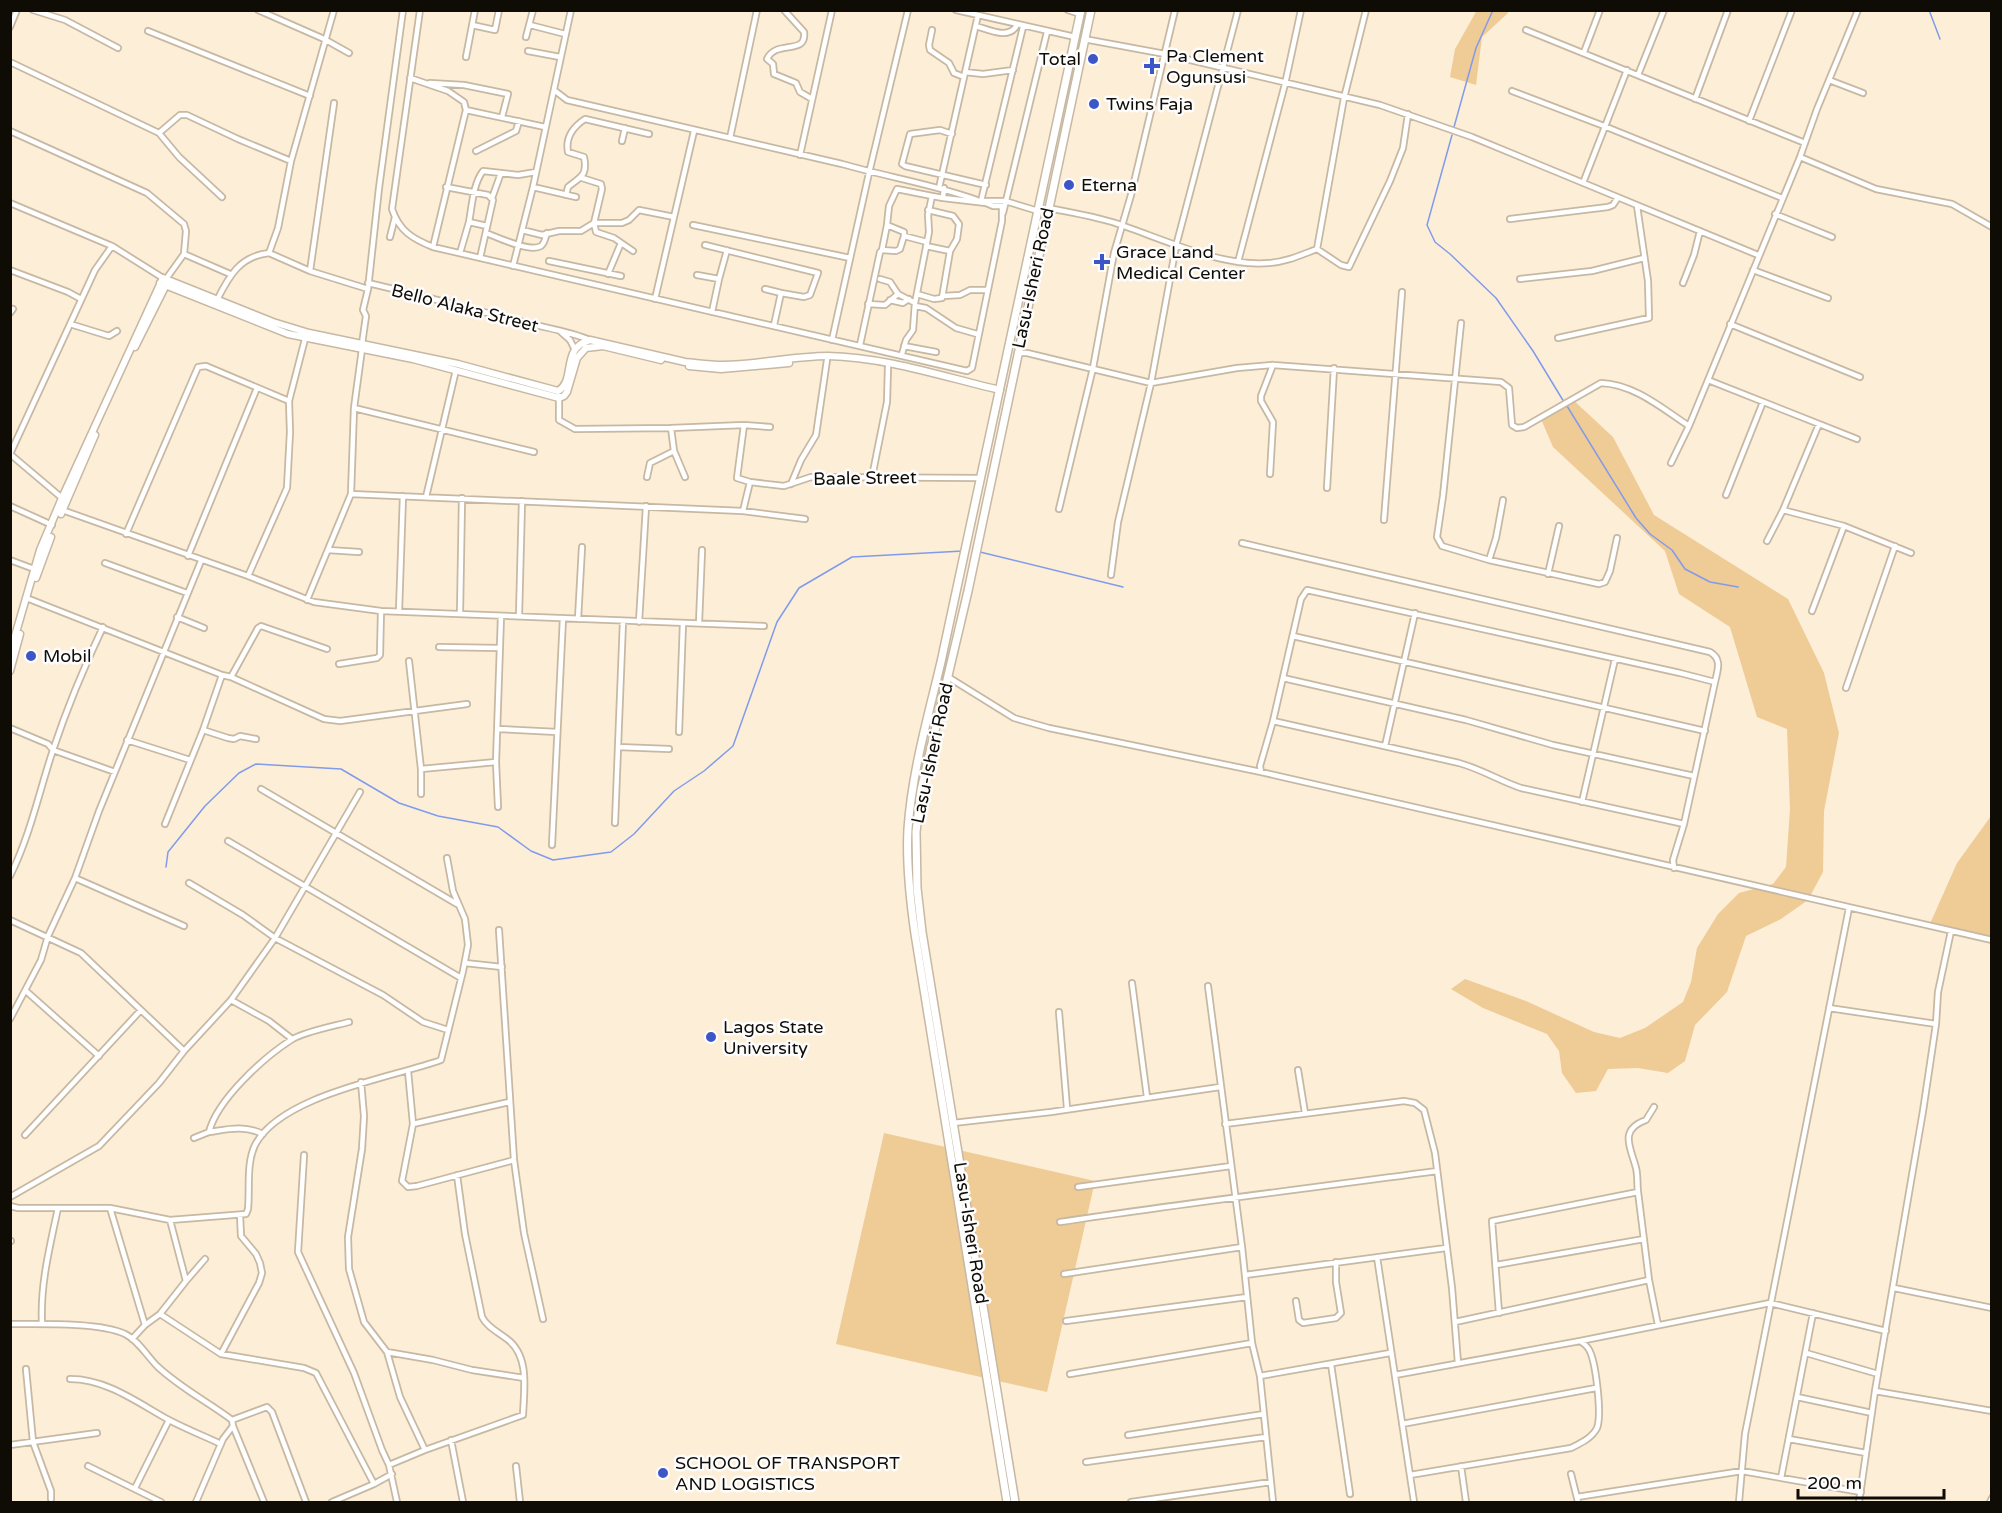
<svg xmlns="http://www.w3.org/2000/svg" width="2002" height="1513" font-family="'Varela Round',sans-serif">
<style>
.green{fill:#efcb96}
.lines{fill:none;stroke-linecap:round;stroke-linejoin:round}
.stream{stroke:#819beb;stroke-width:1.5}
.street-casing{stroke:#c7b8a3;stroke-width:8}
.secondary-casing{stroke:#c7b8a3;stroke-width:9}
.primary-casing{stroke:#c7b8a3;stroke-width:10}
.street{stroke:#fff;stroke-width:4.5}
.secondary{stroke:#fff;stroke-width:6}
.primary{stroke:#fff;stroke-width:7}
.poi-dot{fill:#3c55c7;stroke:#fdfdfd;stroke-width:2}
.labels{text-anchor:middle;stroke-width:5;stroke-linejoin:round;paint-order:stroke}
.poi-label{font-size:18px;fill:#0f0b05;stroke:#fdfdfd;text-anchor:start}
.street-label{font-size:18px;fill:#0f0b05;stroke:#fdfdfd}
</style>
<rect width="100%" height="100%" fill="#fdeed8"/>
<path class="green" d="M1477 10 1509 11 1507 14 1482 37 1476 85 1450 77 1455 49Z
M1571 398 1613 437 1654 515 1788 599 1824 673 1839 733 1824 811 1823 872 1808 900 1781 919 1746 936 1727 992 1695 1025 1685 1061 1668 1073 1638 1068 1608 1069 1596 1091 1576 1093 1562 1073 1559 1051 1547 1034 1483 1008 1451 989 1465 979 1526 1001 1594 1032 1620 1038 1645 1028 1683 1002 1691 982 1697 948 1718 914 1739 893 1773 884 1786 867 1790 809 1787 729 1757 717 1730 627 1679 594 1665 551 1553 447 1541 419Z
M1991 816V940L1929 926 1957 863Z
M884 1133 1095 1181 1047 1392 836 1344Z"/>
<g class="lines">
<path class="stream" d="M1929 10 1940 39
M1454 127 1476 48 1493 10
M1452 135 1427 225 1435 242 1450 254 1496 298 1533 351 1564 402
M1567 406 1636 518 1650 534 1672 550 1685 569 1710 582 1738 587
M980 552 1123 587
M166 867 168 852 205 806 239 773 256 764 341 769 399 803 438 816 498 827 531 851 553 860 611 852 634 834 674 791 704 771 733 746 777 622 799 588 852 557 963 551"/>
<g class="street-casing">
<path id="street" d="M33 10 65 20 118 48
M258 10 324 39 349 53
M420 10 392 209C399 231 413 239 433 247L967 371 972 368 1002 221V206H993L986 203 943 198
M784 10 804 32C807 56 776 39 767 59L773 64 774 74 796 83 800 92 812 99
M956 10 1075 37
M1068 10 1080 14
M472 25 495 30 499 10
M530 25 565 34
M976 26C990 30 1009 40 1017 25
M10 27 17 10
M932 30 929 45 930 50 949 63 954 73 964 77
M1526 30 1805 143
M148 31 310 96
M526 37 533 10
M1084 39 1165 54 1380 105 1472 137 1758 255
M528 51 560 57
M1584 52 1600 10
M466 57 475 10
M10 62 159 133 179 157 222 197
M965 72 983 74 1013 70
M1638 75 1664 10
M410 78 448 91 464 102 466 110 545 127
M1829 80 1863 93
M430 83 464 85 508 94 502 117
M554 90 567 100 842 164C887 177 933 184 977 200
M1512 91 1604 126 1782 198
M1695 99 1728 10
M334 103 310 271 368 289
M1749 121 1792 10
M10 131 147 193 184 224 186 231 184 254
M159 133 180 115H187L238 139 291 161
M952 134 940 130 910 134 902 164 905 166 986 185
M730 138 757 10
M622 141 625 128
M476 151 516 131 519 121
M800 155 832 10
M1800 157 1876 189 1952 204 1992 227
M582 178 601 184 602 189 594 223 596 232 614 238 633 251
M1583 183 1627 70
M446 187 488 195 493 200 480 258
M533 187 576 197
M939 188 978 15
M566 195 568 187C580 177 588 176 584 157L568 152C565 137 573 127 585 119L649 134
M492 198 501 173
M981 201 1023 27
M985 201H1005L1038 211
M10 203 112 246 163 278
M1048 208C1073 213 1100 217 1124 226 1167 241 1223 267 1269 263 1286 262 1301 255 1317 249L1344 98 1366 10
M1003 213 1047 32
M1775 214 1832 237
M1510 219 1608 207 1613 205 1617 199
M469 222C472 206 473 184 483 171L518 175 536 172
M693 225 850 258
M522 230 542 235 559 231H581L594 223H622L629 220 639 210 674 217
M486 233C497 237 530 253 541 246 545 243 545 238 547 233
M904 236V232L887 225 889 206 897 189 932 196
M390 237 395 217
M705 245 818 273 810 295 804 297 781 293
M926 246 950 251
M433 247 466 110
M1317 249 1341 265 1349 267 1390 181 1403 148 1408 114
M882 250 887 225
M269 253 310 271
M460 253 469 222 487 226
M549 261 621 276
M1238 262 1285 84 1301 10
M513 266 533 187 571 10
M10 270 68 292 81 299
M1753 270 1828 298
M608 274 621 243
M697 275 719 279 712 312
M166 279 184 254 230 274
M719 279 727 250
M880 279 890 282 898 294
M1520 279 1592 271 1644 258
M368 283C420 295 471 309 523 322 545 328 569 331 590 340
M1683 283 1694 255 1700 231
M765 289 781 293 774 325
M917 294 934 299 942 298 950 251 957 239 959 224 953 216 928 210
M943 296 960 295 970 290H987
M655 299 694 131
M217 300C229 276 240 256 269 253L278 228 291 161 334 10
M890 300 903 303 909 299
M868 304 885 305 898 294 915 303
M915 306 926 308 956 328 977 334
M10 313 13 309
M1461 323 1443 496 1437 537 1442 546 1489 560 1599 584 1605 582 1610 571 1617 538
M70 324 109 336 117 331
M1730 324 1860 377
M561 332 570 340 575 350
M1558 338 1649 318 1648 281 1637 206
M832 340 869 173 908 10
M362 344 366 316 363 310 368 289 379 188 403 10
M860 345 880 252 882 250 896 251 900 249 904 236 927 242
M904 346 936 352
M1018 353H1027L1151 383 1237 368 1273 365 1501 382 1509 388 1512 425 1517 428 1524 427 1601 383C1634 384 1663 409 1689 426L1800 157 1817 109 1858 10
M902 354 906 340 913 330 915 303 929 232 928 215 932 196 943 198 944 188
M1708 380 1857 439
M559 396V420L575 429 671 428 744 425 770 427
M354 408 534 452
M744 425 737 478 750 482 784 486 811 477 981 478
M674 451 685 477
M1671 463 1689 426
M1270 474 1273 422 1261 401V396L1273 365
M647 477 650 463 674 451 671 428
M872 477 887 402 888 367
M791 484 801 460 816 435 827 360
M1327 488 1334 368
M351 494 743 511 805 519
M1726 495 1763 402
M426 497 456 370
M62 498 10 454 95 270 112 246
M10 506 52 525
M1059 509 1093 368 1114 253 1131 195 1175 10
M62 510 248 576 314 602 381 611 764 626
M1783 510 1844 526 1911 553
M743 511 750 482
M1384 520 1402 292
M126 534 198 367 206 366 289 401
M1767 541 1783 510 1819 424
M1242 543 1710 652C1722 659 1718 669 1715 682
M328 550 359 552
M188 556 257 388
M10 560 34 569
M1489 560 1496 538 1503 500
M105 563 187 593
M1548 574 1559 526
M1111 575 1118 522 1151 383 1176 246 1238 10
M248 576 287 488 290 432 289 401 305 339
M29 599 222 675 231 677 324 719 340 721 467 704
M307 600 351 494 354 408 362 349
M399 611 403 496
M1812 611 1844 526
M460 613 462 498
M519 616 522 501
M177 617 204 628
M578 619 582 547
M639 622 646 506
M699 623 702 550
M1293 636 1705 731
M439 647 500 648
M409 661 421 769 496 762
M339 664 377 658 380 655 381 611
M231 677 258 628 261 626 327 649
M948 677 1014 718 1049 728 1261 772 1992 940
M1283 678 1466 720 1553 745 1694 776
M1846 688 1895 546
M1273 721 1459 763C1481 769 1500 781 1521 788L1684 824
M10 728 48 744 53 750 115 772
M498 729 557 732
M203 730 228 738 234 739 240 736 256 739
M679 732 683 623
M127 740 190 760
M1385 746 1415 613
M618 747 669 749
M1261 772 1260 766 1273 721 1301 599 1307 590 1680 673 1715 682 1684 824 1673 860 1674 868
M261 789 457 904
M421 794V769
M1582 802 1615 659
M498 807 496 762 501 616
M615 823 623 621
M165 824 203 730 222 675
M228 841 461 978
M552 845 563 618
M10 876C30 836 39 792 53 750 67 708 84 667 103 627
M75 878 184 926
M189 883 243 915 275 938 383 995 423 1022 448 1030
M10 920 81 953 184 1051
M499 930 514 1160 524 1233 543 1319
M465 963 502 967
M1132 983 1147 1097
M1208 986 1242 1247 1252 1343 1260 1376 1273 1502
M26 991 99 1056
M231 1000 269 1021 292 1039
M1829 1008 1936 1024
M1059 1012 1067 1108
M10 1019 41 960 48 936 75 878 99 811 201 561
M1298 1070 1305 1113
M408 1071 413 1124 402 1181 408 1187 417 1186 514 1160
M361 1082 364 1116 362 1149 348 1237 349 1269 364 1322 387 1352 400 1397 425 1450
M953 1123 1051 1112 1220 1087
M413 1124 509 1102
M1225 1124 1404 1101 1415 1103 1424 1110 1435 1153 1452 1288 1458 1363
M209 1132C229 1129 244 1125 263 1134
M25 1135 140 1011
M194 1138 209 1132C217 1100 263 1058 291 1040 303 1032 334 1026 349 1022
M304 1155 298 1252 354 1373 382 1450 389 1465 397 1502
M1078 1187 1231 1166
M1638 1192C1637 1185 1638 1176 1636 1168 1631 1148 1618 1130 1646 1120L1654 1107
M10 1197 99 1146 159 1083 184 1051 231 1000 275 938 360 792
M10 1206 18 1208H110L170 1220 246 1214 248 1209C250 1188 246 1164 255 1145 281 1095 391 1078 441 1060L463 971 468 945 465 919 453 891 447 858
M110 1208 145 1325
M1060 1222C1185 1203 1311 1188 1437 1171
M10 1241H11
M1377 1257 1414 1502
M1496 1265 1644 1239
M1064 1274 1242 1247
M1245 1275 1446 1248
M1649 1280 1658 1325
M186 1281 205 1259
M1894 1288 1992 1308
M1296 1301 1299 1320 1303 1323 1336 1318 1341 1313 1336 1282V1262
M160 1314 221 1354 304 1368 316 1373 374 1484
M1066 1321 1247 1297
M1455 1322 1649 1280 1638 1192 1492 1221 1499 1313
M10 1324C38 1324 101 1322 125 1334 138 1340 147 1356 157 1366 179 1387 208 1402 232 1420
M42 1324C40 1284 50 1246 58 1208
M132 1339 145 1325 160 1314 186 1281 170 1220
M1580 1341 1770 1303 1886 1331
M387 1352 433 1360 472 1370 524 1378
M1806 1353 1878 1374
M221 1354 259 1283 262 1273 260 1263 256 1254 241 1236 240 1215
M1331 1364 1350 1494
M26 1369 33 1442 51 1491V1499
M1070 1374 1252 1343
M1395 1375 1580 1341C1583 1343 1586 1345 1588 1348 1596 1359 1602 1415 1597 1428 1592 1438 1581 1443 1571 1448L1410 1475
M1260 1376 1390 1353
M70 1379C107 1379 138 1403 169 1420 186 1429 204 1436 221 1444
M1875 1391 1992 1411
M1797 1397 1872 1413
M1402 1424 1596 1388
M233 1426 264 1502
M1128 1435 1264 1414
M1789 1439 1866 1453
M451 1440 463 1502
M10 1445 97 1433
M1086 1462 1266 1437
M389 1465 425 1450 523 1415C524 1390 530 1356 507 1339 498 1332 487 1327 482 1317L465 1234 457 1175
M88 1466 161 1502
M516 1466 520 1502
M1461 1466 1466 1502
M1571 1474 1578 1502
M1781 1478 1813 1313
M135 1488 169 1420
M1577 1497 1742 1471 1861 1492
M196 1502 223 1439 233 1426 232 1420 267 1407 272 1412 306 1502
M332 1502 374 1484 392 1474
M1131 1502 1271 1482
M1739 1502 1745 1434 1849 908
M1859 1502 1875 1391 1923 1111 1936 1024 1938 992 1951 931
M1990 1502 1992 1498"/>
</g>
<g class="secondary-casing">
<path id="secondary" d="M160 283 288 334 413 359 559 398 564 396 567 392 577 358 586 348 603 346 661 360
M135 347 167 283
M689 366 721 369 789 363
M61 514 95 435
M36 578 51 537
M10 653 40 550 62 498 163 278 273 322 309 333 458 364 558 391C577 380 560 348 590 340L685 362C697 363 709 365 722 365 757 365 792 356 828 356 885 357 944 377 1000 390
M10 671 20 634"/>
</g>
<g class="primary-casing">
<path id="primary" d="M1007 1502 915 934C910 899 906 864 908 829 912 772 928 717 941 662L1081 10
M1015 1502 922 932 917 888 916 832 921 790 968 591 1091 10"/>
</g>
<use href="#street" class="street"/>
<use href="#secondary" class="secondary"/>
<use href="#primary" class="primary"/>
</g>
<g class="poi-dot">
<circle cx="1093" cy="59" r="6"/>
<path d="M1149 57h6v6h6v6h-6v6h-6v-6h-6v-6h6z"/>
<circle cx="1094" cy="104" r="6"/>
<circle cx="1069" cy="185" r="6"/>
<path d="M1099 253h6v6h6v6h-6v6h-6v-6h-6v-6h6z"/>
<circle cx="31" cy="656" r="6"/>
<circle cx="711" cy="1037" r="6"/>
<circle cx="663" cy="1473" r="6"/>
</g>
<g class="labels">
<g class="poi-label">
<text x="1166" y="62">Pa Clement<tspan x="1166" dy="21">Ogunsusi</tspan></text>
<text x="1081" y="65" text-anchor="end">Total</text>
<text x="1106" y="110">Twins Faja</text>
<text x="1081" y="191">Eterna</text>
<text x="1116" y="258">Grace Land<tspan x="1116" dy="21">Medical Center</tspan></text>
<text x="43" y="662">Mobil</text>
<text x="723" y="1033">Lagos State<tspan x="723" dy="21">University</tspan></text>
<text x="675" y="1469">SCHOOL OF TRANSPORT<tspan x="675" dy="21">AND LOGISTICS</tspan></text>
</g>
<g class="street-label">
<text transform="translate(1033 278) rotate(-78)" y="6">Lasu-Isheri Road</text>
<text transform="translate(465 308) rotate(14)" y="6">Bello Alaka Street</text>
<text transform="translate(865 478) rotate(-1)" y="6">Baale Street</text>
<text transform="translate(932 753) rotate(-78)" y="6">Lasu-Isheri Road</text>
<text transform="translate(971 1233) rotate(81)" y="6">Lasu-Isheri Road</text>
</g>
</g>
<rect width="2002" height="1513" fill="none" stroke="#0f0b05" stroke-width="24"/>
<path d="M1798 1489v9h146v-9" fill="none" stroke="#0f0b05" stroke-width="3"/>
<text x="1807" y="1489" font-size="18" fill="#0f0b05" stroke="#fdfdfd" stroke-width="4.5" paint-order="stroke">200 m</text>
</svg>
